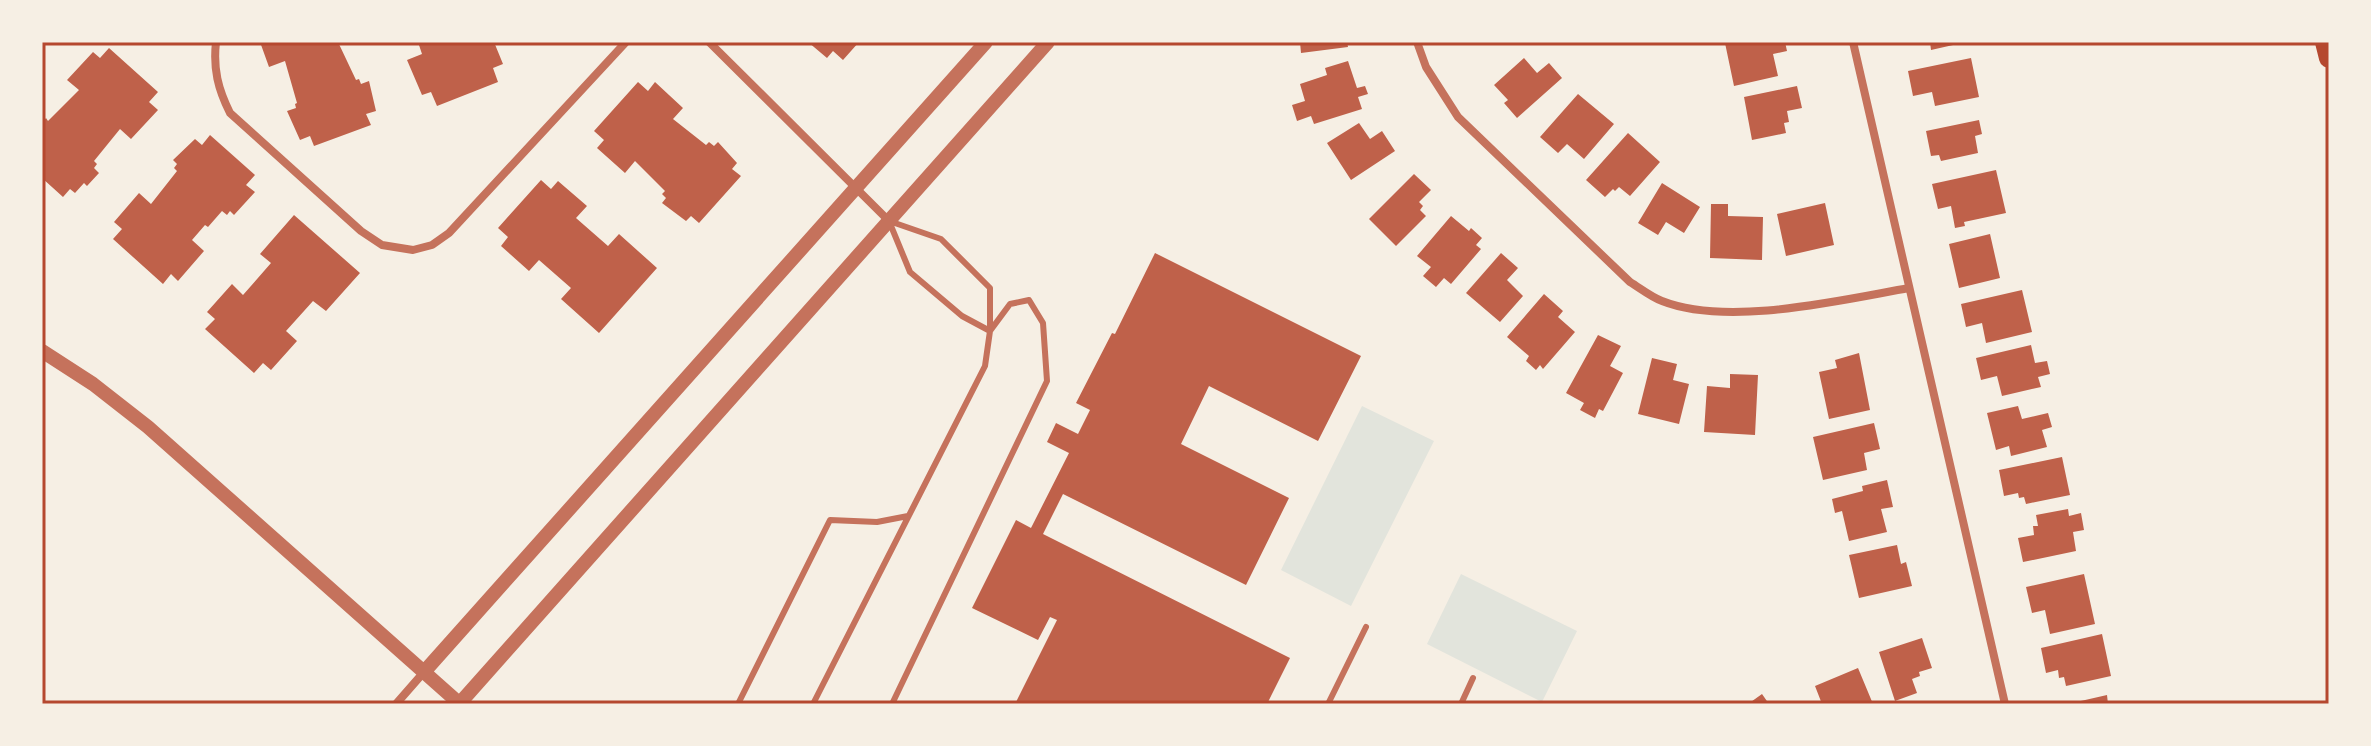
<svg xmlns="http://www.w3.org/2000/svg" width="2371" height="746" font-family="'Exo 2',sans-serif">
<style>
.green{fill:#e2e4dc}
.building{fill:#bf614a}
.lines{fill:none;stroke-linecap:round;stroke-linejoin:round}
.service{stroke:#c5725c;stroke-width:6}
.minor{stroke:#c5725c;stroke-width:8}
.tertiary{stroke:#c5725c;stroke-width:14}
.motorway{stroke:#b5482f;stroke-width:20}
.neatline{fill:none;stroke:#b5482f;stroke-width:3}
</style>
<rect width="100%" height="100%" fill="#f6efe4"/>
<path class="green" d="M1362 406 1434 441 1351 606 1281 570Z
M1461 574 1577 631 1542 702 1427 644Z"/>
<path class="building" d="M260 42H338L356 80 359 79 361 84 369 81 376 111 366 114 371 125 314 146 310 136 300 140 287 111 296 108 295 104 297 103 285 61 269 67Z
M418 42H494L503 64 493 68 498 82 437 106 431 92 422 95 407 60 422 54Z
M808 42H859L843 60 833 51 827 58Z
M1300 42H1347L1348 47 1301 53Z
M1731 42H1785L1787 51 1773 54 1778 76 1734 86 1725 43Z
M1930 42H1962V43L1931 50Z
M109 48 158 92 149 102 158 110 131 139 120 129 94 161 97 164 94 168 99 173 87 186 84 183 75 193 70 189 63 197 42 178V123L46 118 48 121 79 90 67 80 93 52 100 58Z
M1524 58 1537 73 1549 63 1562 78 1517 118 1504 103 1508 100 1494 85Z
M1971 58 1979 97 1935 106 1932 92 1913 96 1908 71Z
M1348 61 1357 88 1365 86 1368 94 1358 97 1362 109 1314 124 1311 116 1297 121 1292 105 1305 101 1300 84 1327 75 1325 68Z
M638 82 648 91 655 82 683 108 673 119 706 145 709 142 714 146 718 142 737 163 732 169 741 176 699 223 691 216 686 221 662 203 666 198 662 194 665 191 635 161 625 173 597 148 604 140 594 131Z
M1797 86 1802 108 1787 111 1789 122 1784 123 1786 133 1752 140 1744 97Z
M1578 94 1614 124 1584 159 1567 144 1558 153 1540 137Z
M1979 120 1982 134 1975 136 1978 153 1941 161 1939 155 1931 156 1926 131Z
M1359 123 1370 139 1382 131 1395 151 1351 180 1327 143Z
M1628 133 1660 162 1630 196 1619 187 1615 191 1613 189 1605 197 1586 180Z
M210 135 255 175 246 185 255 192 234 215 230 211 227 215 222 211 208 227 205 225 192 240 204 251 178 281 171 274 163 284 113 239 122 229 114 222 139 193 151 204 177 171 174 168 177 164 173 160 195 139 202 145Z
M1996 170 2006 213 1964 222 1965 226 1955 228 1951 206 1938 209 1932 184Z
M1414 174 1431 190 1419 202 1423 206 1420 210 1426 216 1396 246 1369 219Z
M541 180 551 189 558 181 587 206 576 218 608 246 619 234 657 268 599 333 561 299 571 288 539 260 529 271 501 246 508 237 498 228Z
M1662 183 1700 207 1684 233 1666 222 1658 235 1638 223Z
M1825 203 1834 245 1786 256 1777 214Z
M1711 204H1728V216L1763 217 1762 260 1710 258Z
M294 215 360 273 326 311 313 301 286 331 297 341 271 370 263 363 254 373 205 329 215 319 207 312 232 284 243 295 271 263 260 254Z
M1451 216 1469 231 1471 228 1482 238 1476 245 1481 249 1451 284 1444 278 1436 287 1423 276 1431 267 1417 256Z
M1990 234 2000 278 1959 288 1949 244Z
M1155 253 1361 356 1318 441 1209 386 1181 444 1289 498 1246 585 1063 494 1043 534 1290 658 1267 704H1015L1057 620 1050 617 1038 640 972 608 1016 520 1031 528 1069 453 1047 442 1056 423 1078 434 1090 410 1076 403 1112 333 1115 334Z
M1501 253 1518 268 1507 280 1523 296 1500 322 1466 293Z
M2022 290 2032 332 1986 343 1982 323 1966 327 1961 304Z
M1544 294 1563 311 1558 317 1575 332 1543 369 1540 365 1536 370 1526 361 1529 356 1507 337Z
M1598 335 1621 346 1610 366 1623 373 1603 411 1599 409 1595 418 1580 410 1584 403 1566 393Z
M2031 345 2035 363 2047 361 2050 374 2038 377 2041 387 2002 396 1997 376 1981 380 1976 358Z
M1859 353 1870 410 1829 419 1819 372 1837 368 1835 360Z
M1652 358 1677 364 1673 380 1689 384 1679 424 1638 414Z
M1730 374 1758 375 1755 435 1704 432 1707 386 1730 388Z
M2018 406 2022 419 2048 413 2052 427 2042 430 2047 447 2011 456 2009 446 1996 450 1987 413Z
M1874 423 1880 449 1864 453 1867 470 1823 480 1813 437Z
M2062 457 2070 495 2026 504 2024 497 2019 498 2018 493 2004 496 1999 470Z
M1887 480 1893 507 1881 509 1887 532 1849 541 1842 511 1835 513 1832 499 1863 491 1862 486Z
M2068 509 2069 516 2081 513 2084 530 2073 532 2076 551 2023 562 2018 538 2034 535 2033 526H2038L2036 515Z
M1897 545 1901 564 1906 562 1912 586 1859 598 1849 555Z
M2084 574 2095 624 2050 634 2045 610 2032 613 2026 587Z
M2102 634 2111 676 2066 686 2064 677 2059 678 2058 670 2046 673 2041 648Z
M1922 638 1932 668 1919 672 1920 676 1912 679 1917 693 1895 701 1879 652Z
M1858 668 1873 704H1822L1815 686Z
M1762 694 1769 704H1748Z
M2107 695 2108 704H2072V703Z"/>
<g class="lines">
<path class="service" d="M889 221 910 272 962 316 990 331
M738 704 830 520 877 522 908 516
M813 704 985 366 990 331V288L941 239 889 221
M892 704 1047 381 1043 323 1029 300 1010 304 990 331
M1328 704 1366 627
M1461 704 1473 678"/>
<path class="minor" d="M216 42C213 69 218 89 230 113L361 231 382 245 413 250 432 245 449 233 626 42
M709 42 889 221
M1417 42 1426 67 1458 117 1630 282C1640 288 1651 297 1662 301 1728 327 1841 300 1909 288
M1853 42 2005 704
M396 704 424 672"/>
<path class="tertiary" d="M42 351 93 384 148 427 460 704
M424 672 986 42
M460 703 1048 42"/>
<path class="motorway" d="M2325 42 2329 58"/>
</g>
<rect width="2371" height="746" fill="none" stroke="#f6efe4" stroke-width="88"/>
<rect x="44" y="44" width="2283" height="658" class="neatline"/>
</svg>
